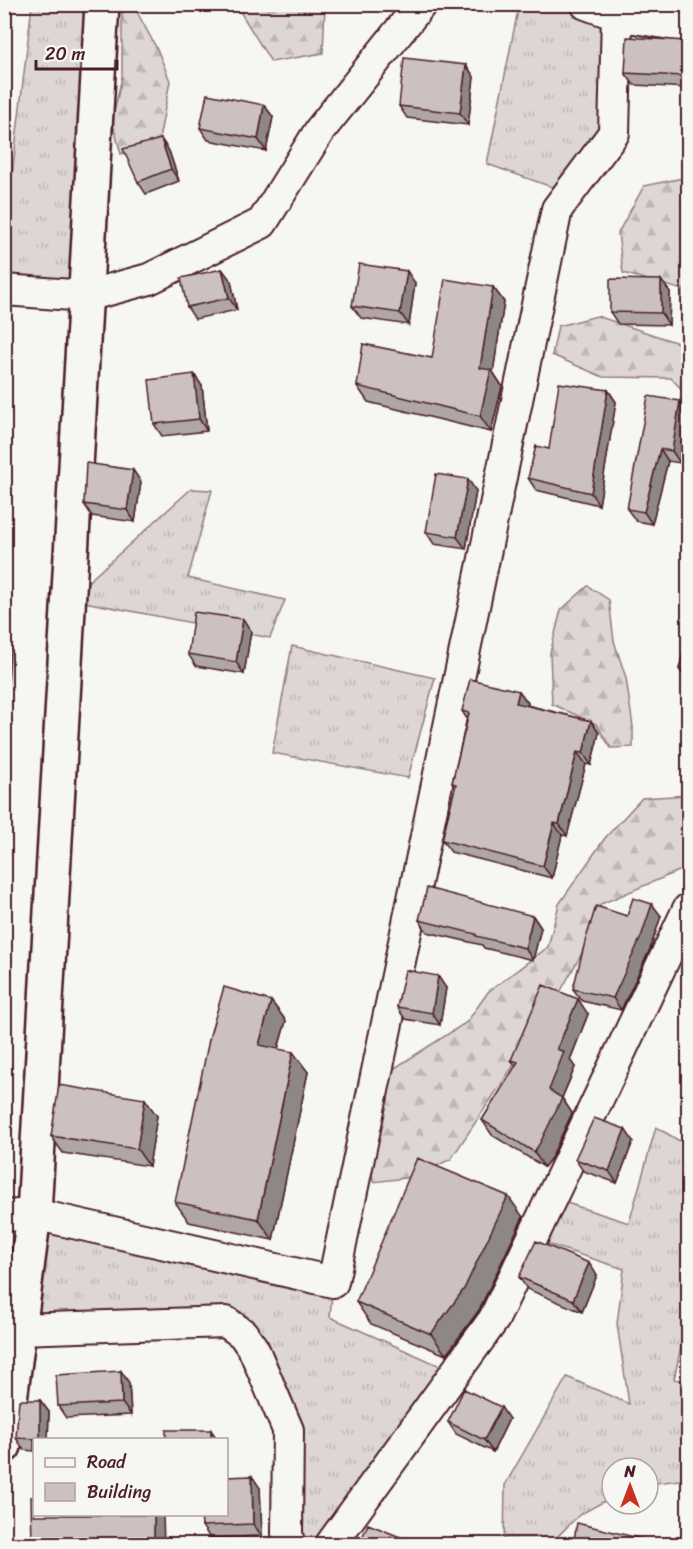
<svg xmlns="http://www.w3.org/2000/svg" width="693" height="1549" font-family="Sriracha,sans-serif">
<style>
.grass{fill:url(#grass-tufts);stroke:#947a80;stroke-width:1.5}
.forest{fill:url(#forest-firs);stroke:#947a80;stroke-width:1.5}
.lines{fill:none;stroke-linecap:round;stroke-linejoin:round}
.street-casing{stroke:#4a1f2b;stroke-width:34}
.secondary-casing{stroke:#4a1f2b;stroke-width:38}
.street{stroke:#f6f6f2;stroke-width:30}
.secondary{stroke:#f6f6f2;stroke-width:33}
.wall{fill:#afa6a5;stroke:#4a1f2b;stroke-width:1.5}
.shaded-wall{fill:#8f8786;stroke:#4a1f2b;stroke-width:1.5}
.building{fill:#ccc1c0;stroke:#4a1f2b;stroke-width:1.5}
</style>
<defs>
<pattern id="grass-tufts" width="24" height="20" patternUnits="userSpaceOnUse" patternTransform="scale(1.5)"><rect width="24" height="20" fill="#ddd6d5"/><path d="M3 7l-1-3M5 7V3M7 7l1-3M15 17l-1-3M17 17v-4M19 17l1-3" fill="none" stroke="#bfb7b7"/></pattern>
<pattern id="forest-firs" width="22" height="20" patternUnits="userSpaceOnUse" patternTransform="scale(1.5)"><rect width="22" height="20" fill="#ddd6d5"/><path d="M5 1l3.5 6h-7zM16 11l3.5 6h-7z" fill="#bfb7b7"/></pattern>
</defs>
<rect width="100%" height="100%" fill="#f6f6f2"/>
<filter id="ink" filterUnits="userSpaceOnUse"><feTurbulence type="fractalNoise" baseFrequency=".0167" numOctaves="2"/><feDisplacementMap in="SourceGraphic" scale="12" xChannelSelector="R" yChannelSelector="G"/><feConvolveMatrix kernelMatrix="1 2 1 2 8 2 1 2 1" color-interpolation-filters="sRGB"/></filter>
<g filter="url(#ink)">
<path class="grass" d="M32 5H102L86 296 5 290 4 176 12 175Z
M519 5H586L617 15 614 133 569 193 487 164Z
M191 489 212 490 188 578 285 600 270 638 69 599Z
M292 646 435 678 408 778 272 753Z
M656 1127 688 1146V1315L674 1379 688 1382V1479L648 1484V1468H612V1497L579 1515 557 1537 560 1544H504L505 1485 567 1377 629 1404 617 1324 624 1269 532 1239 551 1198 629 1223Z
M33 1221 333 1282 330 1317 454 1372 331 1544H296L288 1430 243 1333 30 1329Z"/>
<path class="forest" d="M122 5H141L136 10 158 51 170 81 159 140 121 154 112 121 122 77Z
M236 5H325L323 53 271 62Z
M688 177V396L671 378 603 377 552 355 558 326 597 316 681 344 683 290 623 273 618 233 644 186Z
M588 586 609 600 614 641 626 678 633 727V747L611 748 596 724 552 704 550 653 561 610Z
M688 795V867L601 904 581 955 546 1017 451 1159 414 1177 373 1182 365 1129 390 1071 467 1022 488 992 548 947 559 904 605 838 642 798Z"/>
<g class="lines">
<g class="street-casing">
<path id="street" d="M586 4 617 15 688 27
M4 290 86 296 149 279 262 223 320 130 421 4
M4 1216 34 1214 333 1282 557 209 614 133 617 15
M19 1329 226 1322 243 1334 254 1350 288 1430 287 1533 289 1544
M331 1544 494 1319 688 909"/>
</g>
<g class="secondary-casing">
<path id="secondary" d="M4 1446 34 1214 102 4"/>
</g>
<use href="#street" class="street"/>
<use href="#secondary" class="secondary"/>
</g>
<path class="wall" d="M688 45V88L634 85 625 73Z
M466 65 474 77 468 125 407 118 399 106Z
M264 105 273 117 266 151 208 140 200 128Z
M161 139 169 151 179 181 146 194 138 182Z
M222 269 231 281 237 310 195 319 187 307Z
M415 283 409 325 361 318 352 306Z
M493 287 504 302 493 372 502 386 491 432 368 402 357 386 432 358Z
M670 292 669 325 618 324 610 312Z
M194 374 202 386 207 431 162 436 154 424Z
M608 390 616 402 599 505 536 490 528 478 549 449Z
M680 401 688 413 680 463 668 461 652 524 636 521 627 509Z
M141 482 135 522 92 516 84 504Z
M476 491 466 549 434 544 426 532Z
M251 631 244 674 196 666 188 654Z
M688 637V681H687L679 669Z
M519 691 528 703 527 705 591 721 599 733 591 765 586 764 567 836 562 835 552 878 451 852 442 840 455 788 452 783 467 719 462 711Z
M533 916 541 928 533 960 484 948 482 945 427 932 419 920Z
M627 916H661L650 949 621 1010 582 1001 573 989Z
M446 988 440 1025 405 1019 397 1007Z
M271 1001 286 1021 278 1049 308 1072 273 1240 189 1222 175 1202Z
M588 1014 570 1060 575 1067 562 1098 572 1113 551 1158 544 1167 492 1135 482 1120 516 1066 511 1060Z
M157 1116 149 1166 63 1153 51 1136Z
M633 1141 617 1183 583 1171 575 1159Z
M523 1217 479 1310 446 1355 371 1324 356 1302Z
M597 1275 582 1312 527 1289 519 1277Z
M121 1371 129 1383 131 1415 66 1418 58 1406Z
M40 1400 49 1412 48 1440H34V1451L24 1450 16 1438Z
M509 1419 493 1452 456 1434 448 1422Z
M260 1488 262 1536 210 1538 202 1526Z"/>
<path class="shaded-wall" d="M686 41 688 45V84L683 76Z
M466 65 474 77 468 125 460 113Z
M264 105 273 117 266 151 258 139Z
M161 139 169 151 179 181 171 169Z
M222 269 231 281 237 310 229 298Z
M407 271 415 283 409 325 400 313Z
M661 280 670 292 669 325 661 313Z
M493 287 504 302 493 372 502 386 491 432 480 416V368Z
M194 374 202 386 207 431 199 419Z
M608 390 616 402 599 505 591 493Z
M680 401 688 413V415L680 463 672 451Z
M660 449 668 461 652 524 644 512Z
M133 470 141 482 135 522 127 510Z
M468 479 476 491 466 549 457 537Z
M4 613 12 623 8 686 4 680Z
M243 619 251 631 244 674 236 662Z
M519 691 528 703 525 715 516 703Z
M591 721 599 733 591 765 583 753Z
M577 752 586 764 567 836 559 824Z
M554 823 562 835 552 878 543 866Z
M652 904 661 916 650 949 621 1010 613 998Z
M533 916 541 928 533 960 525 948Z
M438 976 446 988 440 1025 432 1013Z
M578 999 588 1014 570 1060 575 1067 561 1100 562 1098 572 1113 551 1158 544 1167 534 1152 557 1049Z
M271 1001 286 1021 273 1065 259 1045Z
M293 1052 308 1072 273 1240 258 1219Z
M4 1088 9 1095 7 1143 4 1140Z
M145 1099 157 1116 149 1166 137 1149Z
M625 1129 633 1141 617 1183 609 1171Z
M508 1196 523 1217 479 1310 446 1355 431 1334Z
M4 1235 5 1236 7 1279 4 1296Z
M589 1263 597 1275 582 1312 573 1300Z
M121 1371 129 1383 131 1415 122 1403Z
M40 1400 49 1412 48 1440 40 1439Z
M501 1407 509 1419 493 1452 484 1440Z
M211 1430 218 1440H211Z
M252 1476 260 1488 262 1536 253 1524Z
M154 1515H163L164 1545H154Z"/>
<path class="building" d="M627 37 686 41 683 76 625 73Z
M404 58 466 65 460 113 399 106Z
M207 94 264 105 258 139 200 128Z
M688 96V142H685Z
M161 139 171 169 138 182 123 149Z
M359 264 407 271 400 313 352 306Z
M222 269 229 298 187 307 181 278Z
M445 279 493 287 480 368 491 370 480 416 357 386 363 344 432 358Z
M610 279 661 280V313L610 312Z
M194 374 199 419 154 424 149 380Z
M559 383 608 390 591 493 528 478 536 446 549 449Z
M648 396 680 401 672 451 660 449 644 512 627 509Z
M86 463 133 470 127 510 84 504Z
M436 474 468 479 457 537 426 532Z
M194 612 243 619 236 662 188 654Z
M687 637H688V671L679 669Z
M470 679 519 691 516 703 591 721 583 753 577 752 559 824 554 823 543 866 442 840 456 784 452 783 469 713 462 711Z
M427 888 533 916 525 948 476 936V934L419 920Z
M633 898 652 904 641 937 613 998 573 989 585 942 596 906 627 916Z
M405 970 438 976 432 1013 397 1007Z
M543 985 578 999 557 1049 564 1052 549 1090 562 1098 540 1143 534 1152 482 1120 518 1062 511 1060Z
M224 987 271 1001 259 1045 293 1052 258 1219 175 1202 210 1035Z
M688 1084V1103L682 1087Z
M59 1085 145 1099 137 1149 51 1136Z
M594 1118 625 1129 609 1171 575 1159Z
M417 1158 508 1196 464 1289 431 1334 356 1302Z
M536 1241 589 1263 573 1300 519 1277Z
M121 1371 122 1403 58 1406 56 1375Z
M464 1389 501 1407 484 1440 448 1422Z
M19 1400H40V1439L16 1438Z
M166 1430H211V1440H166Z
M252 1476 253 1524 202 1526 201 1515H226V1477Z
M31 1497H34V1515H154V1545H32Z
M577 1523 659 1543V1545H573Z
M368 1524 410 1541 408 1545H359Z"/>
</g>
<rect width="693" height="1549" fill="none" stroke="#f6f6f2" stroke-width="24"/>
<rect x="12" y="12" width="669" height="1525" fill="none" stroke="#4a1f2b" stroke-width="2" filter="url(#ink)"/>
<rect x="33" y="1438" width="195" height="78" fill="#f6f6f2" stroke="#b1a0a2" stroke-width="1.5"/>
<rect x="45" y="1458" width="30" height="9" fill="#f6f6f2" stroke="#b1a0a2" stroke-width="1.5"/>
<text x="87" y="1468" font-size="18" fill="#4a1f2b">Road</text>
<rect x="45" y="1483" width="30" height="18" fill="#ccc1c0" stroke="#b1a0a2" stroke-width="1.5"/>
<text x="87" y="1498" font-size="18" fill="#4a1f2b">Building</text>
<g transform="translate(630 1486)"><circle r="28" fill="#f6f6f2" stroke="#b1a0a2" stroke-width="1.5"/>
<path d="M0-4.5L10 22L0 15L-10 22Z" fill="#c8321e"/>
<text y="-9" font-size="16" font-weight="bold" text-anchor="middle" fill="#4a1f2b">N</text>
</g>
<path d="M36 60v9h81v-9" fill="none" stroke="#4a1f2b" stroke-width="3"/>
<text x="45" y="60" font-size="18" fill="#4a1f2b" stroke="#f6f6f2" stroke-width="4.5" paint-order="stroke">20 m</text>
</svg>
